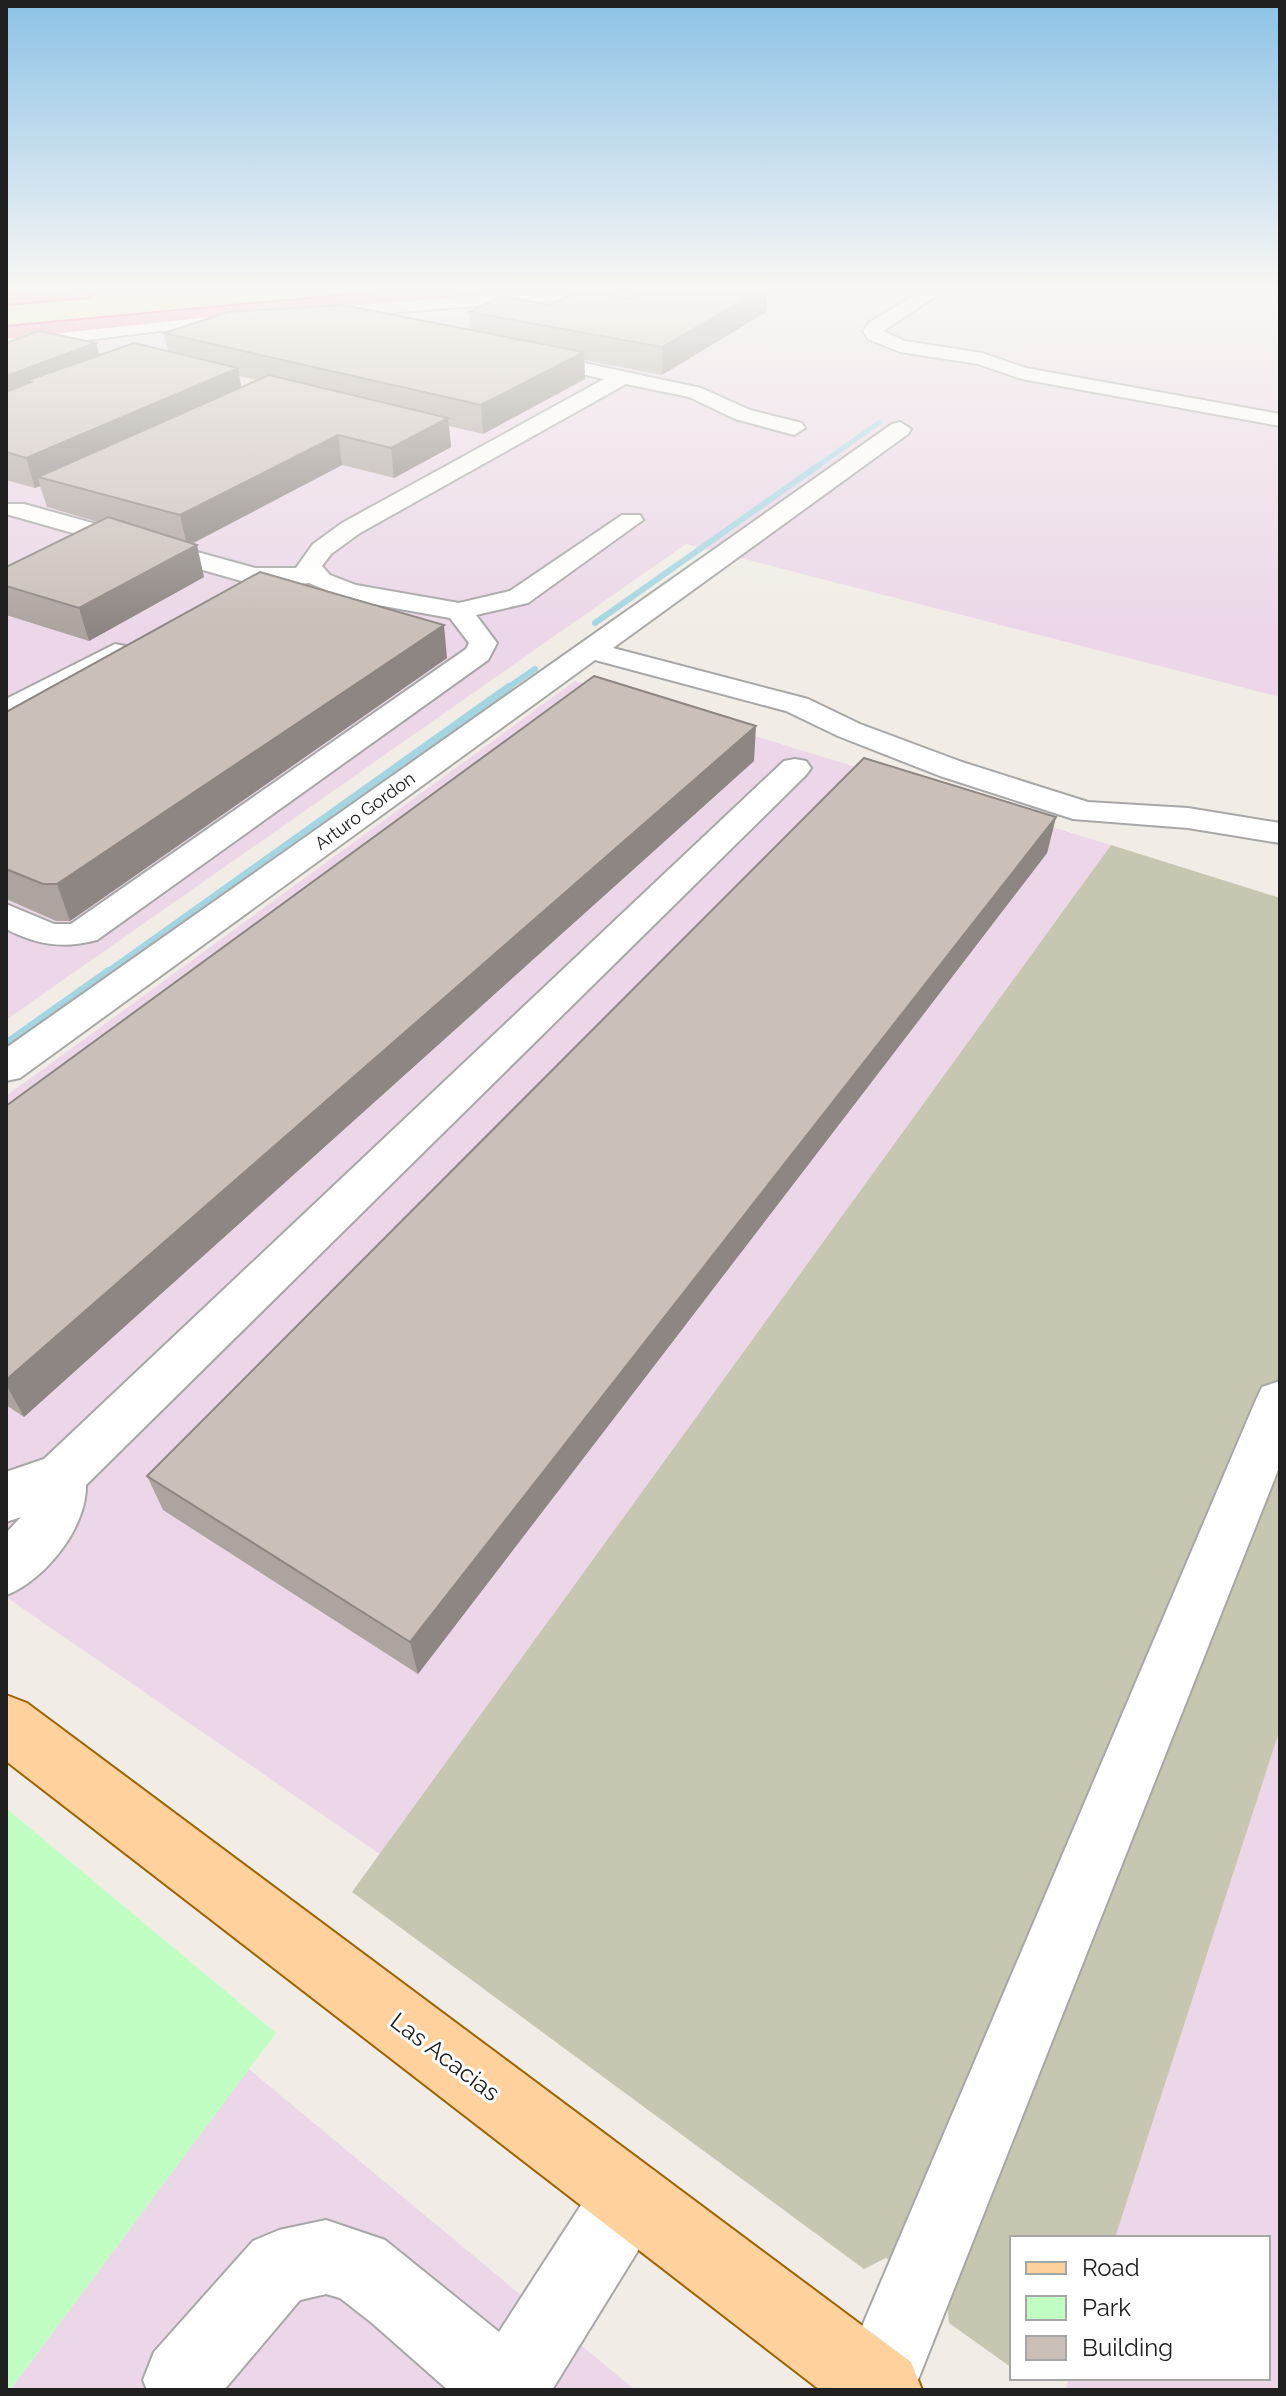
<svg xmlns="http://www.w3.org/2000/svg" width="1286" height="2396" font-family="Raleway,sans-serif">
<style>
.industrial{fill:#ebd7e8}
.construction{fill:#c7c6b1}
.grass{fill:#ceefa9}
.park{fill:#c1fec3}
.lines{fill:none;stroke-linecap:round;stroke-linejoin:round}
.stream-far3{stroke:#a3d6e2;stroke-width:5}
.stream-far2{stroke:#a3d6e2;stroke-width:6}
.stream-far1{stroke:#a3d6e2;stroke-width:8}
.stream{stroke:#a3d6e2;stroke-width:10}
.minor-casing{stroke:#a7a7a7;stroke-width:4}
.major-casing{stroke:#9c6300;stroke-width:4}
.highway-casing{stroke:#e91a68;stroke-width:4}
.minor{fill:#fff;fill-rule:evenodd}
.major{fill:#ffd19d;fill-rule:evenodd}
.highway{fill:#ee899f;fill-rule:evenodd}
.wall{fill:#aea49f;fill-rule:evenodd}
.shaded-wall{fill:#8d8682}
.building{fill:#cabfb9;stroke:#8d8682;stroke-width:2}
.labels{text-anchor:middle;stroke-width:6;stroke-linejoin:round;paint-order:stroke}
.far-street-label{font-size:18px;fill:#202020;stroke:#fff}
.near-street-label{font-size:24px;fill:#202020;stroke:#fff}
</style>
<rect width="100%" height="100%" fill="#f1ede6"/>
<path class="industrial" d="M754 292H1280V697L686 544 6 1020V349L355 316 377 321Z
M575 681 1111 845 381 1855 6 1597V1096Z
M1280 1729V2390H1065L1069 2378H1268V2238H1115Z
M249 2069 635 2390H10Z"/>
<path class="construction" d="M1111 845 1280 898V1729L1115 2238H1012V2368L949 2323 947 2303 886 2258 864 2269 352 1892Z"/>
<path class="grass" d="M146 292H410L191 309 6 329V302Z"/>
<path class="park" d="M6 1808 276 2033 10 2390H6Z"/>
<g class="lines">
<path class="stream-far3" d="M816 467 880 422"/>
<path class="stream-far2" d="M595 623 819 465
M506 689 535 669"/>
<path class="stream-far1" d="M106 974 509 687"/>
<path class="stream" d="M6 1045 109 972"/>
<g class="minor-casing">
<path id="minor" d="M515 292H599L590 297 160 331 6 350V338L160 319Z
M920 292H942L883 331 905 341 982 353 1026 368 1280 414V426L1022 379 978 364 900 352 868 339 863 331 870 322Z
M528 351 701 388 750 410 802 423 805 428 794 435 735 419 689 397 626 384 360 533 331 554 322 566 330 575 356 585 459 603 510 591 622 515H640L643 520 528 603 476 615 497 643 488 660 97 940C63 949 37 945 6 929V904L54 924H71L466 649 469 643 450 618 350 600 309 583 276 586 245 582 6 514V504H24L255 568H296L313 544 342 523 604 379 521 361 518 357Z
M900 422 911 429 908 434 613 648 808 699 860 724 962 762 1088 802 1188 808 1280 823V843L1188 828 1073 819 940 776 838 736 786 711 595 660 20 1078 6 1081V1048L892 424Z
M115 644 125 646 129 652 125 658 6 720V699Z
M795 759 806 761 811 768 806 775 86 1485C87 1528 44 1581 6 1595V1533L21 1517 6 1522V1472L44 1459 784 761Z
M1280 1381V1465L914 2390H840L838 2385 849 2357 1255 1402 1262 1387Z
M629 2161 655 2171 665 2197 655 2223 552 2390H448L372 2323 340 2298 326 2294 300 2300 224 2390H147L143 2380 154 2352 253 2241 279 2230 326 2220 385 2240 499 2332 603 2171Z"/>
</g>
<g class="major-casing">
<path id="major" d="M6 1695 27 1703 911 2362 922 2390H820L6 1761Z"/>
</g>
<g class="highway-casing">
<path id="highway" d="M97 292 88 297 6 304V294Z
M384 292H466L457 297 201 318 6 339V327Z"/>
</g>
<use href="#minor" class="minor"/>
<use href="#major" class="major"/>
<use href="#highway" class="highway"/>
</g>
<path class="wall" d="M705 292H768L766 312 662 375 584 360 585 379 483 434 449 426 451 447 394 478 342 465 192 544 204 577 89 641 6 615V567L98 522 47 507 40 486 35 488 6 480V343L99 355 168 351 164 333 470 330 469 312ZM239 376 258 380 241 388Z
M447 658 70 921H56L6 899V712Z
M754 761 24 1417 6 1405V1106Z
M1056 817 1047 853 418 1674 163 1510 147 1476Z"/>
<path class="shaded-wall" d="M758 292H768L766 312 662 375V347Z
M96 343 102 364 31 382 26 381 29 392 6 400V376Z
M584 352 585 379 483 434 481 405Z
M238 368 243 396 38 477 40 486 35 488 26 458Z
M448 418 451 447 394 478 391 448Z
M338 435 342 465 187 546 180 515Z
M197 545 204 577 89 641 79 608Z
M444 625 447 658 70 921 57 884Z
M756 726 754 761 24 1417 6 1384V1380Z
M1056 817 1047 853 418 1674 410 1642Z"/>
<path class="building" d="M576 292H588L629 299 643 292 703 293 758 292 662 347 469 312 502 296 550 305Z
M343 305 584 352 481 405 164 333 228 312Z
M39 331 96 343 6 376V343Z
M134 343 238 368 26 458 6 452V392L31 382 26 381Z
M269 375 448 418 391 448 338 435 180 515 38 477Z
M108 517 197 545 79 608 6 586V567Z
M260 572 444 625 57 884H43L6 869V712Z
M594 676 756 726 6 1380V1106Z
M864 758 1056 817 410 1642 147 1476Z"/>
<linearGradient id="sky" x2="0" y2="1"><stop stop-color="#8cc2e6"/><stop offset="0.46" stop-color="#f9f7f4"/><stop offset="1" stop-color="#f9f7f4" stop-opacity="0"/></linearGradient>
<rect width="1286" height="628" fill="url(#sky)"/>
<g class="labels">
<g class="far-street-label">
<text transform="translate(365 811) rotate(-36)" y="6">Arturo Gordon</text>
</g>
<g class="near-street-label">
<text transform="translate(445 2057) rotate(37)" y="8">Las Acacias</text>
</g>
</g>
<rect width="1286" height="2396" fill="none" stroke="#202020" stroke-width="16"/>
<rect x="1010" y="2236" width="260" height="144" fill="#ffffff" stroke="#a6a6a6" stroke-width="2"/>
<rect x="1026" y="2262" width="40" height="12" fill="#ffd19d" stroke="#a6a6a6" stroke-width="2"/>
<text x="1082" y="2276" font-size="24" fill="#202020">Road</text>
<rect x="1026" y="2296" width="40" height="24" fill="#c1fec3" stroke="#a6a6a6" stroke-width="2"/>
<text x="1082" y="2316" font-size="24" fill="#202020">Park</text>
<rect x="1026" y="2336" width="40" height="24" fill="#cabfb9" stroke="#a6a6a6" stroke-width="2"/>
<text x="1082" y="2356" font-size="24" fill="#202020">Building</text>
</svg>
